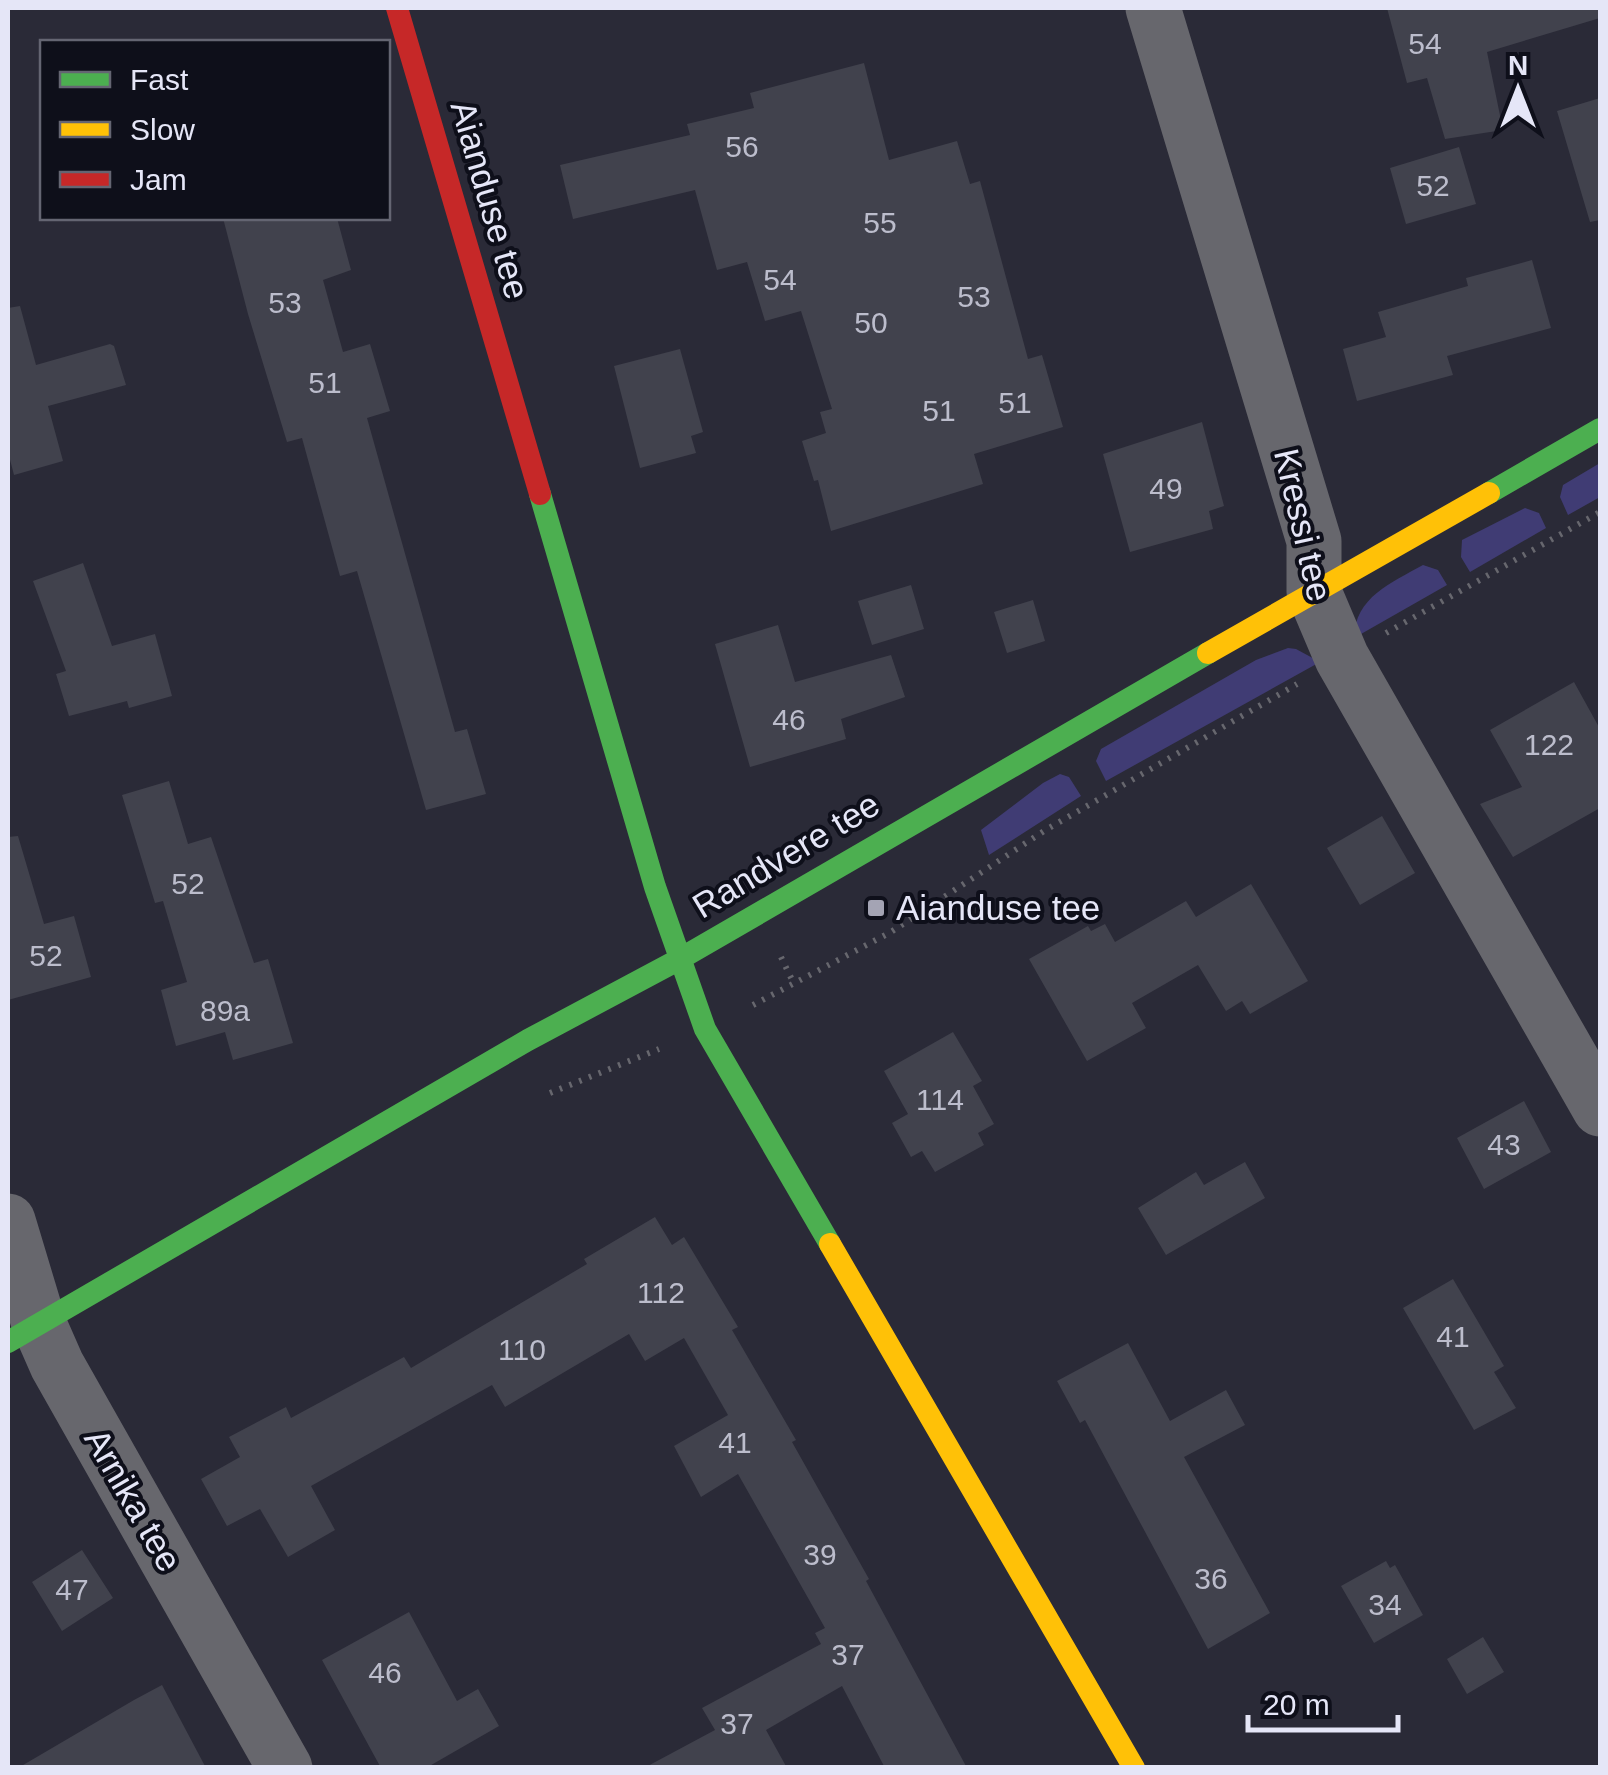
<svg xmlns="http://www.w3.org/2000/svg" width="1608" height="1775" font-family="Arial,sans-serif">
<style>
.green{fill:#403c74}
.building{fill:#41424d}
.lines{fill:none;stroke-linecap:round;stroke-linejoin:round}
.path{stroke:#67676e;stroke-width:6;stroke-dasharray:2.5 8;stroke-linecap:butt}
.street{stroke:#67676d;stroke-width:55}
.fast{stroke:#4caf50;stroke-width:22}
.slow{stroke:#ffc107;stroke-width:22}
.jam{stroke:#c62828;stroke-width:22}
.poi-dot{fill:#a4a4b4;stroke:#0e0f1a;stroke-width:4}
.labels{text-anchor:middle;stroke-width:8;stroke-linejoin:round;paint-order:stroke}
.number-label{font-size:30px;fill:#bcbdcc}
.street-label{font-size:35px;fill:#e5e6f7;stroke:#0e0f1a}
.poi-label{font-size:35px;fill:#e5e6f7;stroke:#0e0f1a;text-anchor:start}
</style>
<rect width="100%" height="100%" fill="#2a2a37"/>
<path class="green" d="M1600 463V497L1568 515 1560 497 1563 485Z
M1525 508 1539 513 1546 528 1470 572 1461 557 1462 540Z
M1423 565 1438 570 1447 585 1354 638C1355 597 1391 583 1423 565Z
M1288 648 1296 649 1320 662 1106 781 1096 761 1101 749 1256 660Z
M1060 774 1069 777 1081 796 989 855 981 830 1043 783Z"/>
<path class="building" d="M1387 8H1600V18L1487 52 1503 130 1445 139 1427 78 1407 83Z
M864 63 889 160 957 141 970 184 980 181 1028 359 1042 355 1063 427 974 454 983 484 831 531 818 480 814 481 802 441 826 433 820 412 832 409 801 311 765 321 747 262 717 270 695 190 573 219 560 165 690 135 687 124 754 108 750 93Z
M1600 98V220L1590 222 1557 111Z
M1459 147 1476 204 1406 224 1390 168Z
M223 218H337L351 270 323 280 343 352 370 344 390 411 367 418 455 732 467 729 486 794 426 810 357 571 340 576 302 438 287 442 248 314Z
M1532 260 1551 328 1447 356 1453 375 1357 401 1343 349 1386 337 1378 312 1468 286 1466 278Z
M20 306 36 365 110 344 114 346 126 385 48 406 63 461 14 475 8 452V308Z
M680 349 703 432 691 436 696 453 640 468 614 366Z
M1202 422 1224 506 1209 511 1213 529 1130 552 1103 454Z
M83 563 112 646 155 634 172 696 129 708 127 701 69 716 56 674 66 671 33 581Z
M911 585 924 629 872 645 858 601Z
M1033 600 1045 641 1007 653 994 612Z
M778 625 795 682 891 655 905 697 841 719 846 739 750 767 715 644Z
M1574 682 1600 729V808L1513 857 1480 804 1522 787 1490 730Z
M169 781 188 844 211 837 254 963 268 959 293 1043 233 1060 225 1032 176 1046 161 990 187 982 163 901 155 903 122 795Z
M1382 816 1415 873 1360 905 1327 848Z
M18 836 44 924 74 916 91 977 8 1000V837Z
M1251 884 1308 981 1250 1014 1242 1001 1226 1011 1198 965 1132 1003 1146 1028 1087 1061 1029 959 1088 926 1091 931 1105 924 1115 942 1186 901 1196 917Z
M953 1032 982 1081 973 1086 994 1124 978 1133 984 1145 935 1172 922 1151 911 1157 892 1123 908 1114 884 1071Z
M1524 1101 1551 1152 1484 1189 1457 1138Z
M1245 1162 1265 1198 1166 1255 1138 1208 1196 1172 1204 1185Z
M655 1217 672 1245 684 1237 738 1327 732 1330 796 1440 792 1442 869 1579 866 1581 967 1768H885L842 1686 766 1730 787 1768H644L715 1730 702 1708 821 1644 815 1633 825 1628 738 1474 701 1497 674 1446 728 1415 684 1338 645 1361 629 1334 505 1407 492 1385 311 1486 335 1530 288 1557 260 1509 227 1526 201 1479 240 1457 229 1437 286 1407 291 1418 404 1357 411 1368 587 1264 584 1259Z
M1453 1279 1504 1366 1494 1372 1516 1408 1474 1430 1403 1308Z
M1128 1343 1170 1421 1226 1390 1245 1425 1184 1457 1270 1613 1208 1649 1085 1420 1080 1423 1057 1381Z
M82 1550 113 1598 62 1631 32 1582Z
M1386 1561 1390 1568 1395 1565 1423 1615 1374 1643 1341 1586Z
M409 1612 457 1701 478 1689 499 1726 426 1768H381L322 1660Z
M1483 1637 1504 1672 1467 1694 1447 1659Z
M162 1685 206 1768H18L134 1700Z"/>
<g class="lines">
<path class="path" d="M1386 633 1600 512
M781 957 794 984
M753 1005 891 932 1044 831 1297 684
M550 1093 659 1049"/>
<path class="street" d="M1153 8 1314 541V592L1342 658 1600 1109
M8 1221 39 1324 57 1365 285 1768"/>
<path class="fast" d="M1489 493 1600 429
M540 494 655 887 705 1029 830 1244
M8 1342 528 1040 678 960 1208 653"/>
<path class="slow" d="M1208 653 1489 493
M830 1244 1134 1768"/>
<path class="jam" d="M397 8 540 494"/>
</g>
<rect class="poi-dot" x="866" y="898" width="20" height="20" rx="5"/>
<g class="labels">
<g class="number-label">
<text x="1425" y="54">54</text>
<text x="742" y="157">56</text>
<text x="1433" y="196">52</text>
<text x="880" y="233">55</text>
<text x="780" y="290">54</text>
<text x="974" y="307">53</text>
<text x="285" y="313">53</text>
<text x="871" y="333">50</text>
<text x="325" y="393">51</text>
<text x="1015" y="413">51</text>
<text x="939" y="421">51</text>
<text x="1166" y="499">49</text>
<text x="789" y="730">46</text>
<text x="1549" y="755">122</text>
<text x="188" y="894">52</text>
<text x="46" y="966">52</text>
<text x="225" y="1021">89a</text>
<text x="940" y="1110">114</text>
<text x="1504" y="1155">43</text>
<text x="661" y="1303">112</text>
<text x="1453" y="1347">41</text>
<text x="522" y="1360">110</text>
<text x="735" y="1453">41</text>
<text x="820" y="1565">39</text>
<text x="1211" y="1589">36</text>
<text x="72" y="1600">47</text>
<text x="1385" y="1615">34</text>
<text x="848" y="1665">37</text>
<text x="385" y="1683">46</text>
<text x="737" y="1734">37</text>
</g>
<g class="street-label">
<text transform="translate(490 200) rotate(74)" y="12">Aianduse tee</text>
<text transform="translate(1303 525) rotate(77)" y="12">Kressi tee</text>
<text transform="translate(786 855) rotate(-31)" y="12">Randvere tee</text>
<text transform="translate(133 1500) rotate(60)" y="12">Arnika tee</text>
</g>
<g class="poi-label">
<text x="896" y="920">Aianduse tee</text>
</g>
</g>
<rect width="1608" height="1775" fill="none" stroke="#e5e6f7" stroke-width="20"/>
<rect x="40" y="40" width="350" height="180" fill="#0e0f1a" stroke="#646572" stroke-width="2.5"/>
<rect x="60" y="72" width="50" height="15" fill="#4caf50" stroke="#646572" stroke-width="2.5"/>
<text x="130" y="90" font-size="30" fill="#e5e6f7">Fast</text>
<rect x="60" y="122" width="50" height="15" fill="#ffc107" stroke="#646572" stroke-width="2.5"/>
<text x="130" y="140" font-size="30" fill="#e5e6f7">Slow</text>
<rect x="60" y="172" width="50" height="15" fill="#c62828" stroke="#646572" stroke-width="2.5"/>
<text x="130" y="190" font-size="30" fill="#e5e6f7">Jam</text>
<g transform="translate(1518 90)" stroke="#0e0f1a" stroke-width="8" paint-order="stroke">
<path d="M0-8L18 38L0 25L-18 38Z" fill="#e5e6f7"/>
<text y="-15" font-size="28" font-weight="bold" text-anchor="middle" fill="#e5e6f7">N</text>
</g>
<path d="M1248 1715v15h150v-15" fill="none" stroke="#e5e6f7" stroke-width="5"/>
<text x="1263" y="1715" font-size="30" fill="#e5e6f7" stroke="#0e0f1a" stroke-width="8" paint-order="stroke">20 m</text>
</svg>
